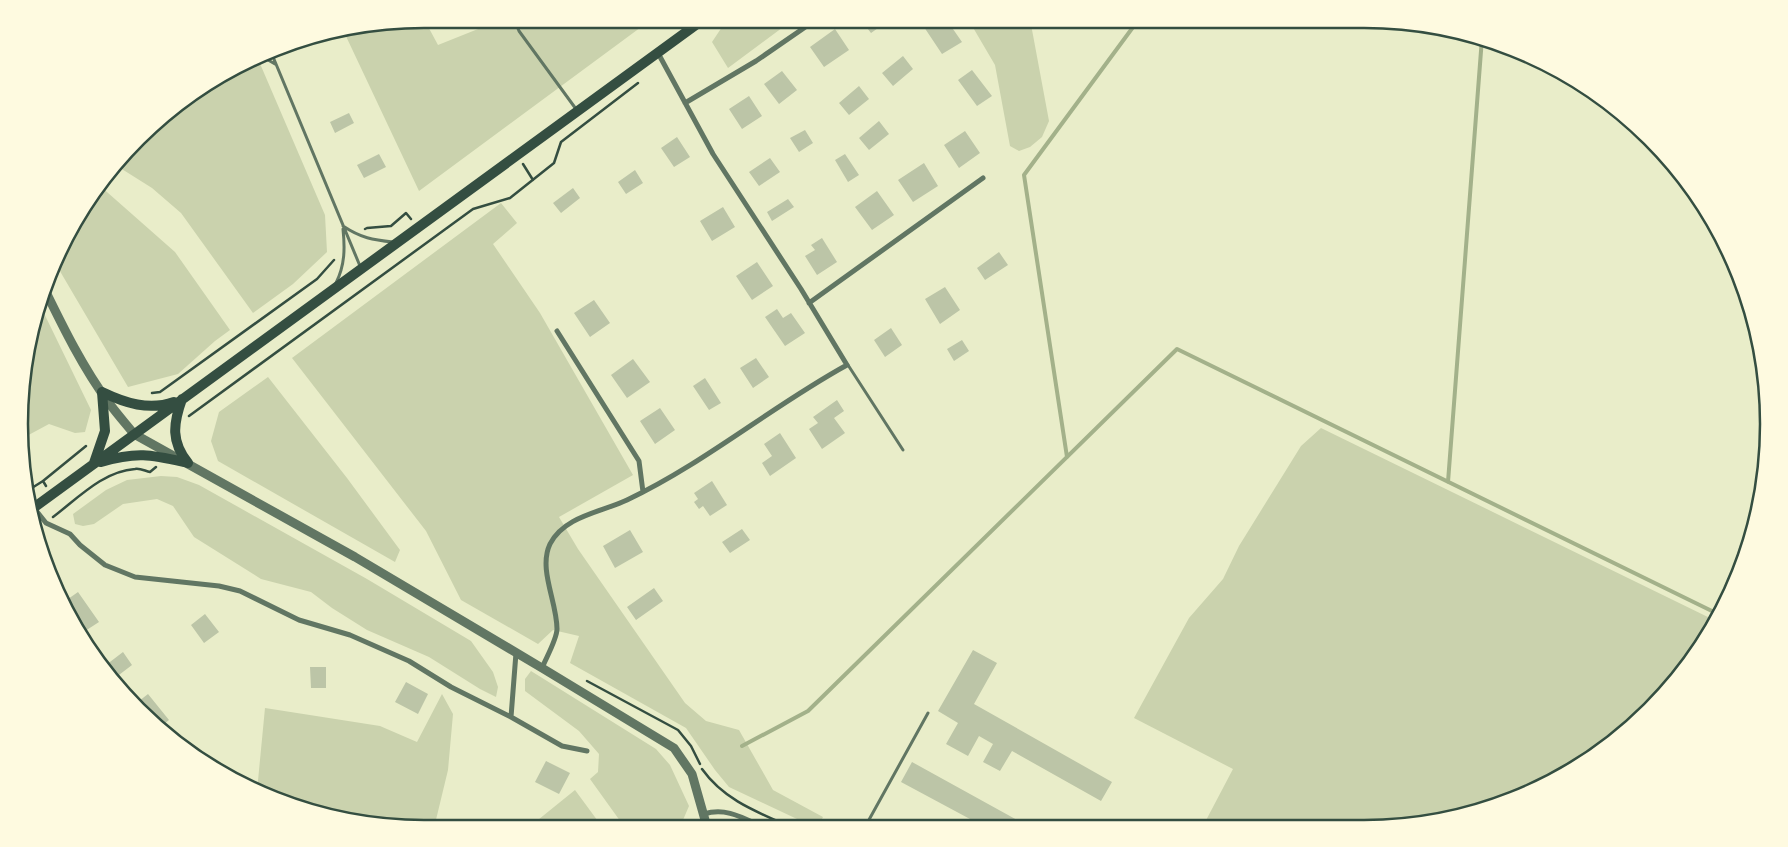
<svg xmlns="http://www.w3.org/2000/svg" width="1788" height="847" font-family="Montserrat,sans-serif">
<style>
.green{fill:#cad2ad}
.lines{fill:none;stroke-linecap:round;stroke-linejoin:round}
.stream{stroke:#a3b18a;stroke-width:4}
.building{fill:#bcc5a7}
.path{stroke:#344e41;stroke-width:2.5}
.service{stroke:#617663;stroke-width:3}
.minor{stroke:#617663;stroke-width:5}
.tertiary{stroke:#617663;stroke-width:9}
.primary{stroke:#344e41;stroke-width:10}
.rim{fill:none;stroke:#344e41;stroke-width:2.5}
</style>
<rect width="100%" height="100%" fill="#e9edc9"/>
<path class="green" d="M424 19 438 45 503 19H652L419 191 344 32Z
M733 19H794L728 68 712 42 722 27Z
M968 19H1030L1049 121 1042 137 1030 147 1019 151 1010 146 995 65Z
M258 59 325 215 327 252 293 284 253 313 181 213 152 188 117 166 177 103Z
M99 185 175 252 230 330 215 341 178 374 128 387 54 261 87 199Z
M501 203 517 223 493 244 540 313 633 475 559 517 578 549 685 703 706 721 739 730 773 790 823 817 818 827H814L729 787 715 770 686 728 570 663 579 636 553 630 538 644 461 600 426 531 292 358Z
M39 303 91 410 85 432 75 433 49 424 23 438 27 344Z
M268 377 347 478 400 550 395 562 218 461 211 441 219 412Z
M1321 428 1714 620 1686 670 1611 744 1520 797 1418 825H1232L1229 823 1227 825 1203 826 1233 769 1134 718 1189 618 1223 579 1239 546 1301 446Z
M161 476 177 477 199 485 367 579 471 641 493 672 498 687 496 697 480 689 429 657 367 630 332 608 311 592 261 579 194 537 173 506 157 499 123 504 94 524 83 526 75 524 73 514 106 490 127 480Z
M531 671 656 749 670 765 689 806 680 827 627 828 623 825 590 779 598 772 599 754 579 731 525 691V679Z
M442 694 453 714 448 770 434 828 344 820 268 797 257 791 265 708 380 726 417 742Z
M575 790 603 828H528Z"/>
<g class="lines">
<path class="stream" d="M1067 457 1024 175 1139 19
M1448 482 1482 38
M742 746 808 711 1177 349 1718 614"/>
</g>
<path class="building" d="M860 19H891L871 33Z
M924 19H946L962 42 942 54 920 21Z
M835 29 849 50 824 67 810 47Z
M903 56 913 69 893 86 882 73Z
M972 70 992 96 977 106 958 80Z
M782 71 797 90 779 104 764 84Z
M859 86 869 99 849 115 839 103Z
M749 96 762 116 742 129 729 109Z
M349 113 354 123 335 133 330 122Z
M879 121 889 134 869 150 859 138Z
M805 130 813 143 799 152 790 138Z
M965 131 980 153 959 168 944 145Z
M677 137 690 157 674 167 661 148Z
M379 154 386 167 364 178 357 165Z
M845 154 859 175 848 182 835 160Z
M770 158 780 172 759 186 749 172Z
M924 163 938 186 913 202 898 180Z
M635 170 643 183 626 194 618 182Z
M573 188 580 198 561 213 553 203Z
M877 191 894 215 872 230 855 207Z
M788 199 794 207 772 221 767 212Z
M723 207 735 227 712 241 700 221Z
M822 238 837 262 817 275 805 256 815 250 811 245Z
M999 252 1008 265 985 280 977 268Z
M757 262 773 286 752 300 736 276Z
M945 287 960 310 940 324 925 299Z
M594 300 610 323 590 337 574 313Z
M777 309 783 318 791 313 805 333 785 346 765 317Z
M891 328 902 345 885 357 874 340Z
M962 340 969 351 954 361 947 349Z
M756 358 769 377 753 388 740 368Z
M633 359 650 382 627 398 611 375Z
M705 378 721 403 709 410 693 386Z
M837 400 844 411 834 418 845 433 822 449 809 429 818 423 813 417Z
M660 408 675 430 655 444 640 421Z
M780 433 796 458 770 476 762 463 772 456 764 444Z
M712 481 727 505 710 516 703 506 699 509 694 502 698 499 694 493Z
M742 529 750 540 730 553 722 542Z
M630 530 643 552 615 568 603 546Z
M654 588 663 601 636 620 627 607Z
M78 592 99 622 82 633 61 604Z
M205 614 219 632 204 643 191 625Z
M973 650 997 663 974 704 1112 782 1101 801 1012 751 1000 771 983 762 993 744 979 736 968 756 946 744 958 723 938 711Z
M123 652 132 665 115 678 106 665Z
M310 667H326V688H311Z
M406 682 428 694 418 714 395 702Z
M148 694 169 720 159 728 134 705Z
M198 754 205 764 195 757Z
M546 761 570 773 559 794 535 782Z
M912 762 1028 826H983L901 782Z"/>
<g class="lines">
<path class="path" d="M714 25 722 19
M523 164 533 180
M365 229 367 228 391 226 406 213 411 219
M152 393 160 392 317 279 334 260
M189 416 473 209 510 198 554 163 561 142 638 83
M43 481 86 446
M27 491 43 481 46 486
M53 517C77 499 103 471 135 469 140 468 145 471 150 472L156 467
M587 681 678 730 691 746 700 764
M702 769C724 800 757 812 791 827"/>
<path class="service" d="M514 19 519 31 576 109
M271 52 360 266
M263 57 275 64
M343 226C361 238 373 240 393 242
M336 283C345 265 345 248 343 229
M848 365 903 450
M865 827 928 713"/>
<path class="minor" d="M685 103 756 61 817 19
M809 303 983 178
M557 331 639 461 643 492
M34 508 46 523 70 534 80 545 105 565 135 577 219 586 240 591 299 620 350 635 409 661 451 687 511 717 562 746 587 751
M542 668C546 658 557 639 557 629 557 602 538 569 550 544 564 516 602 512 627 500 705 463 772 406 847 365L801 289 713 154 658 53
M511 717 516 653
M704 814C726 807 743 818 763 827"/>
<path class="tertiary" d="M44 288C63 327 83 368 109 403 117 414 126 424 134 434L355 557 542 668 674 748 692 774 707 827"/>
<path class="primary" d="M102 392C125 403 149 411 174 402
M182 399C173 424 171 442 188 463
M101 462C138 451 152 455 188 463
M94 463 105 431 102 392
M32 509 704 19"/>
</g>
<path d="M0 0H1788V847H0ZM424 28H1364A396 396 0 0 1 1760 424V424A396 396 0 0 1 1364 820H424A396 396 0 0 1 28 424V424A396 396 0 0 1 424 28Z" fill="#fefae0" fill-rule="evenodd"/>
<path class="rim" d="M424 28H1364A396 396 0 0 1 1760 424V424A396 396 0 0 1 1364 820H424A396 396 0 0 1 28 424V424A396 396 0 0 1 424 28Z"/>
</svg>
